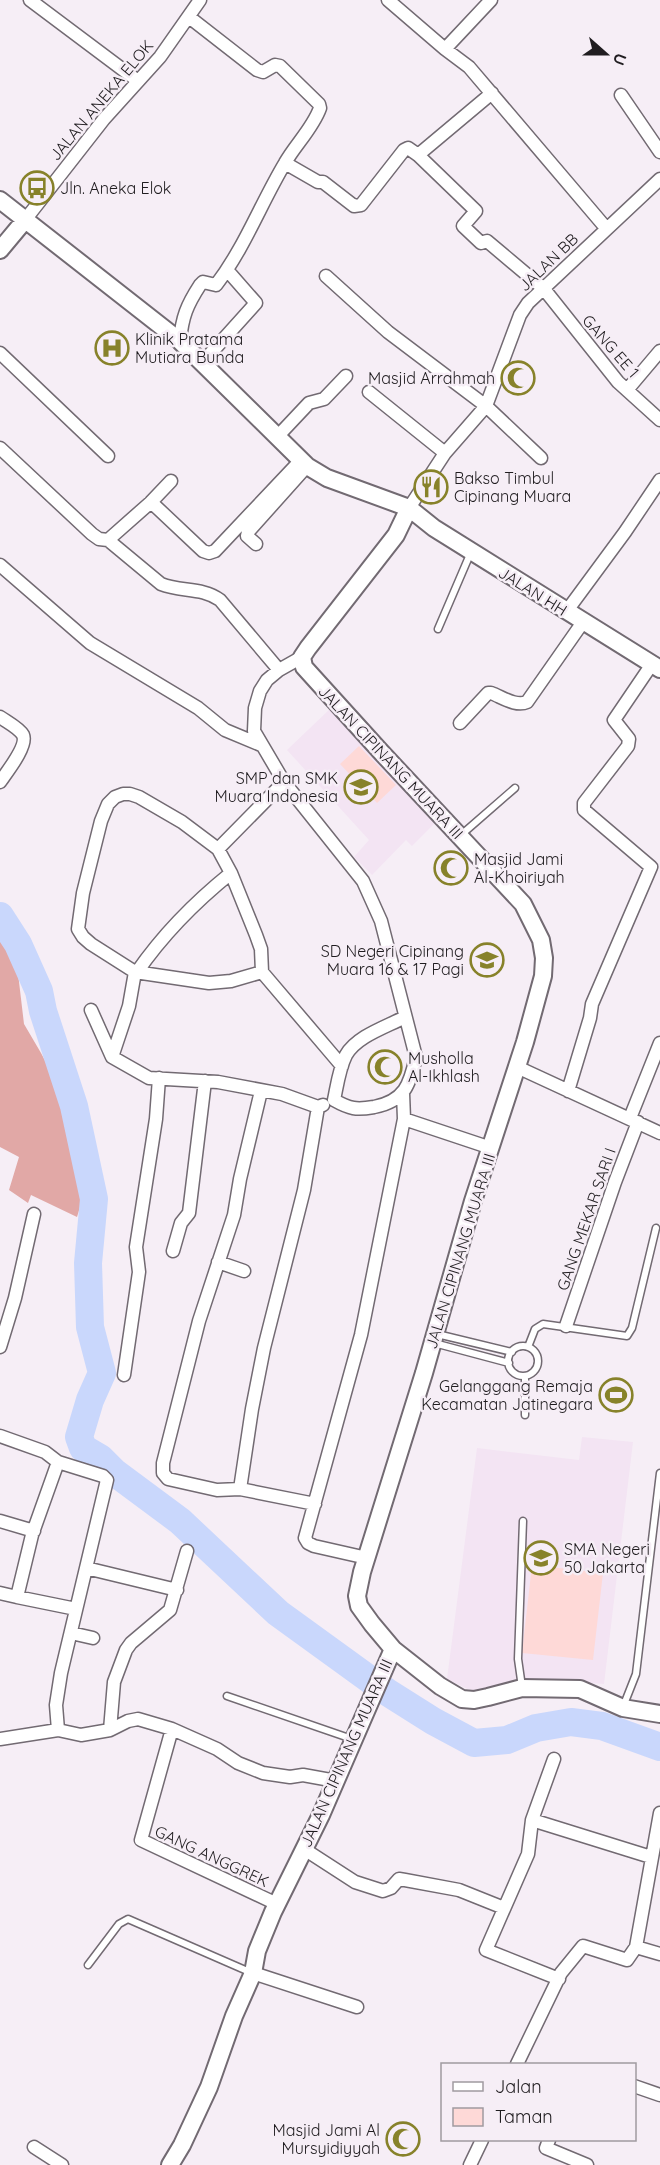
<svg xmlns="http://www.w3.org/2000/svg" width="660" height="2165" font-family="Quicksand,sans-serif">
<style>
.built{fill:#f3e4f3}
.green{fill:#fed9d7}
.forest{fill:#e1a8a6}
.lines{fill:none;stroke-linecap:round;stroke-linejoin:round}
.river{stroke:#c9d7fc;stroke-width:28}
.service-casing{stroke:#726a72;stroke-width:9}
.minor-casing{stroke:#726a72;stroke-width:15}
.tertiary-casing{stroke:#726a72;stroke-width:20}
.service{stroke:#fff;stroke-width:6}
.minor{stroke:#fff;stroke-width:12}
.tertiary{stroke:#fff;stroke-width:16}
.labels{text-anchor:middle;stroke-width:5;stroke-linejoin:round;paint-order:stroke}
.street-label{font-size:16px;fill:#201d20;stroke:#f6eef6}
.poi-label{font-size:16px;fill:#201d20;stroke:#f6eef6;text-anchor:start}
</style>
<rect width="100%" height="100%" fill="#f6eef6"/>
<path class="built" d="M331 708 435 823 412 846 406 840 372 875 354 857 369 840 287 750Z
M582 1437 633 1442 604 1684 537 1679 476 1693 447 1679 477 1448 579 1460Z"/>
<path class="green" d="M359 746 396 785 377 803 340 764Z
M532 1565 603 1573 593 1660 522 1653Z"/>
<path class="forest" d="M0 923 15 948 24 1024 41 1053 60 1090 85 1191 77 1217 31 1195 28 1203 9 1190 19 1157 0 1147Z"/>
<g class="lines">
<path class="river" d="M0 916 18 944 39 991 43 1011 74 1106 94 1199 88 1263 90 1327 102 1373 90 1400 79 1437 83 1448 100 1458 114 1472 180 1521 278 1613 387 1692 433 1721 474 1743 507 1740 536 1728 571 1722 602 1726 660 1747"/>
<g class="service-casing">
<path id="service" d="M438 629 471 552
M461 835 515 788
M437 1334 512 1352
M434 1343 509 1363
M508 1361a15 15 0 1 1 30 0a15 15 0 1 1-30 0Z
M528 1347 535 1329 543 1324 627 1336 632 1328 656 1228
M525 1376V1415
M522 1687 518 1659 523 1521
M227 1696 352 1739
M623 1707 636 1674 660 1473
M88 1965 119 1924 128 1919 252 1973"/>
</g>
<g class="minor-casing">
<path id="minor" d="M30 0 138 81
M388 0 445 49 469 67 606 228
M445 49 491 0
M621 95 660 152
M418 155 476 211 463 226 481 243 487 241 544 289 618 382 660 420
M285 163 318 182H323L354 206 361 205 404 150 408 148 418 155 492 93
M25 220 104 119 160 57 200 0
M326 276 388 332 486 406 541 458
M180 341C182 317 187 305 200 285L203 282 216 285C245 247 261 203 285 163 295 145 313 128 320 108L319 104 280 66 275 65 263 72 257 70 189 17
M0 353 108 456
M202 363 256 303 227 270
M627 390 660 351
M369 392 445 453
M277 437 309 403 324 399 346 376
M0 448 92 534 99 539 108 540 161 584C181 592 202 587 220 600L279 670
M151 502 171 481
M409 508 445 453 486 406 520 315 528 303 660 179
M108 540 151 502 203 551 209 553 215 551 301 460
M256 544 247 536 248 532 307 466
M0 565 90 643 198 708 225 730 261 745
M566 612 625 532 660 480
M302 657 279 670 267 680 260 691 255 708 254 731 284 782 363 881 381 921 416 1057C410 1084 405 1101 374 1107 356 1110 350 1109 334 1100
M0 717C7 722 19 728 23 735 28 746 6 773 0 782
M460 723 488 693H491C502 697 516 707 527 702L583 622
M218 849 284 782
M135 972 91 944 83 937 78 929 83 893 101 821 108 804 115 797 123 794H130L139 797 182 822 218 849 231 873
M135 972 209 983 231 981 262 972
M137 972C164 933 195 902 231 873L256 935 261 949 262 972 342 1066
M91 1010 112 1057
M112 1057 149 1078 218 1082 282 1094 318 1107 323 1105
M112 1057 129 1006 135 972
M517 1067 660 1133
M568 1091 590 1018 592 1004 651 867 584 810V803L628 746 629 739 614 720 652 664
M334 1100C337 1086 339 1069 346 1055 357 1036 386 1027 405 1017
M630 1118 660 1043
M404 1119 491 1148
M173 1251 181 1223 189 1213 205 1081
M218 1262 244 1271
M566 1326 615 1182 638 1122
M0 1347 15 1298 34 1214
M124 1375 139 1272 136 1247 156 1119 159 1078
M0 1436 45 1452 58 1462 103 1476 107 1480 61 1673 56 1705 58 1730
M240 1489 217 1490 168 1479 163 1473V1463L199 1321 234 1215 240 1179 261 1091
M315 1504 240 1489 252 1409 264 1348 304 1190 318 1107
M0 1521 34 1531
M367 1558 314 1546 308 1543 305 1538 361 1335 404 1119 403 1093
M86 1568 177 1590
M0 1593 17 1597 32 1535 58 1462
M17 1597 76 1609
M71 1633 93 1638
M172 1729 141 1840 277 1904
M110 1730 114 1682 126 1650 131 1643 170 1610 187 1551
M0 1739 58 1730 81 1735 110 1730 128 1721 138 1719 172 1729 217 1749 238 1763 263 1773 290 1777 303 1775 336 1781
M554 1759 532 1820 528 1854 486 1950 559 1979
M532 1820 651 1857
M304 1849 355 1882 383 1891 391 1888 399 1879 405 1880 459 1890 504 1908
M636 1947 660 1813
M253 1973 357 2007
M517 2064 561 1973 583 1946 627 1960 636 1947 660 1954
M634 2086 660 2095
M549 2140 546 2148 587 2165
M34 2147 62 2165
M470 2165 482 2140"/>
</g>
<g class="tertiary-casing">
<path id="tertiary" d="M0 200 180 341 307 466 327 478 409 508 434 528 660 669
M0 250 25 220
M409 508 396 535 308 648 302 657 304 667 381 752 523 904 541 940 544 958 543 976 525 1042 473 1201 424 1373 362 1572 357 1596 359 1606 372 1624 393 1649 440 1686 462 1699 474 1700 488 1697 522 1688 580 1689 623 1708 660 1714
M170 2165 182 2145 209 2087 234 2016 253 1973 257 1951 273 1912 321 1815 393 1649"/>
</g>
<use href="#service" class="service"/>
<use href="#minor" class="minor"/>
<use href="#tertiary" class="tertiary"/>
</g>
<defs>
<g id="bus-ring" transform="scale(1.725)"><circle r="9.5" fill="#f6eef6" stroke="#87822a" stroke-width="1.5"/><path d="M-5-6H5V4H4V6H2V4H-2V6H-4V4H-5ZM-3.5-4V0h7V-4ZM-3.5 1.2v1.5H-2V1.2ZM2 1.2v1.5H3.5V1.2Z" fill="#87822a"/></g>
<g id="hospital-ring" transform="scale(1.725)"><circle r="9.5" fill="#f6eef6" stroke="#87822a" stroke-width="1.5"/><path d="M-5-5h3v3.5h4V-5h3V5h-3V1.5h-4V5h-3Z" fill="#87822a"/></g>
<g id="mosque-ring" transform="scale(1.725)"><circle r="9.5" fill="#f6eef6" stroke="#87822a" stroke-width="1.5"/><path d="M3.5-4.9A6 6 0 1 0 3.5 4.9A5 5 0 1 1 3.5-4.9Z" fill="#87822a"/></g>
<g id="restaurant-ring" transform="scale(1.725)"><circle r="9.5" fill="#f6eef6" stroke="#87822a" stroke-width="1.5"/><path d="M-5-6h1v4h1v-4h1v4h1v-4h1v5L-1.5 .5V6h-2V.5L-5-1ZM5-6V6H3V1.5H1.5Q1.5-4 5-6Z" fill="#87822a"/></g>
<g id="school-ring" transform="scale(1.725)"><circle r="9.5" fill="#f6eef6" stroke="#87822a" stroke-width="1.5"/><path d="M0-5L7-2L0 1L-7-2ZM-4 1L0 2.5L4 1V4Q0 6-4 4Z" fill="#87822a"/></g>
<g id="stadium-ring" transform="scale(1.725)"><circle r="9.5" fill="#f6eef6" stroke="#87822a" stroke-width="1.5"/><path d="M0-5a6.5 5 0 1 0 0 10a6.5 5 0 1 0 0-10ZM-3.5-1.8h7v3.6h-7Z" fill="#87822a"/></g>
</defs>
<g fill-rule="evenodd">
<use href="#bus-ring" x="37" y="188"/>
<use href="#hospital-ring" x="112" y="348"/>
<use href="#mosque-ring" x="518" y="378"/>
<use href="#restaurant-ring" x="431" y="487"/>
<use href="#school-ring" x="361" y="787"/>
<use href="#mosque-ring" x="451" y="868"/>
<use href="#school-ring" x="487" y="960"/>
<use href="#mosque-ring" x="385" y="1067"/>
<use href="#stadium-ring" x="616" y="1395"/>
<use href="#school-ring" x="541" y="1558"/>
<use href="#mosque-ring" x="403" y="2139"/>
</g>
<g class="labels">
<g class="street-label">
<text transform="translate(101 100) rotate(-50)" y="6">JALAN ANEKA ELOK</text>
<text transform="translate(548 262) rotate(-44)" y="6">JALAN BB</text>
<text transform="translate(611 346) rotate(49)" y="6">GANG EE 1</text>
<text transform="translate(533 591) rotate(32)" y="6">JALAN HH</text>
<text transform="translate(391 762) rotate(47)" y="6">JALAN CIPINANG MUARA III</text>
<text transform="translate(586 1219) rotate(-71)" y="6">GANG MEKAR SARI I</text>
<text transform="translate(460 1251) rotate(-73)" y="6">JALAN CIPINANG MUARA III</text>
<text transform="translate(346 1753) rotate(-66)" y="6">JALAN CIPINANG MUARA III</text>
<text transform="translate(212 1856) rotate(25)" y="6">GANG ANGGREK</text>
</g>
<g class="poi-label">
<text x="60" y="194">Jln. Aneka Elok</text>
<text x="135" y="345">Klinik Pratama<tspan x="135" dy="18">Mutiara Bunda</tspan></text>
<text x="495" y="384" text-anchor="end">Masjid Arrahmah</text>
<text x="454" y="484">Bakso Timbul<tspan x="454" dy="18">Cipinang Muara</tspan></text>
<text x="338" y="784" text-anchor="end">SMP dan SMK<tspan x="338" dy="18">Muara Indonesia</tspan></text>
<text x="474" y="865">Masjid Jami<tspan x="474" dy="18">Al-Khoiriyah</tspan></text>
<text x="464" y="957" text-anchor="end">SD Negeri Cipinang<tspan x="464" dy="18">Muara 16 &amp; 17 Pagi</tspan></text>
<text x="408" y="1064">Musholla<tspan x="408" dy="18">Al-Ikhlash</tspan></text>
<text x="593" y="1392" text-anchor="end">Gelanggang Remaja<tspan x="593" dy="18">Kecamatan Jatinegara</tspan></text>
<text x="564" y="1555">SMA Negeri<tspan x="564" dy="18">50 Jakarta</tspan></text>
<text x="380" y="2136" text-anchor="end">Masjid Jami Al<tspan x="380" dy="18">Mursyidiyyah</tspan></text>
</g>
</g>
<rect x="441" y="2063" width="195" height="78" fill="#f6eef6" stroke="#a09aa0" stroke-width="1.5"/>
<rect x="453" y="2082" width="30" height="9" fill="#ffffff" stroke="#a09aa0" stroke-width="1.5"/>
<text x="495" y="2093" font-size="18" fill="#201d20">Jalan</text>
<rect x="453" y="2108" width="30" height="18" fill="#fed9d7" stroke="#a09aa0" stroke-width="1.5"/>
<text x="495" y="2123" font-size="18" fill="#201d20">Taman</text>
<g transform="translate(606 54) rotate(111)" stroke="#f6eef6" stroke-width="4.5" paint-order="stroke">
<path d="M0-4.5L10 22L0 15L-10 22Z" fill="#201d20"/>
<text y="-9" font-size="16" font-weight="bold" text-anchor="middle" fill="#201d20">U</text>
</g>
</svg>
